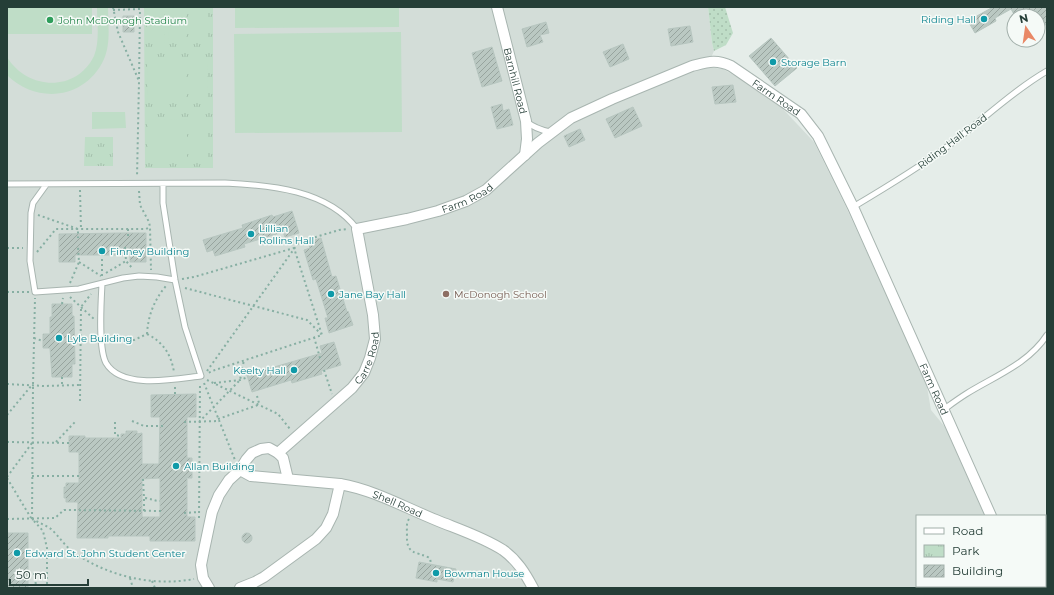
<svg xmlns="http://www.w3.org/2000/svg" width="1054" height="595" font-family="Montserrat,sans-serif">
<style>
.built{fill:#d3ddd8}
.grass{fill:url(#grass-dots)}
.park{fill:url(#park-tufts)}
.pitch{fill:#bfddc7}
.building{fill:url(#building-hatch);stroke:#b7c6c0;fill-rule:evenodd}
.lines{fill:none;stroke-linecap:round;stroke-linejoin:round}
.service-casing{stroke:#a8b5b0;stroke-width:7}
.minor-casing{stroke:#a8b5b0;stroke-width:12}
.path{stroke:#87afa3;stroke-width:2;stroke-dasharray:2 3;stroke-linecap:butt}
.service{stroke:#fff;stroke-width:5}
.minor{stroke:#fff;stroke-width:10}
.culture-dot{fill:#0f9aa8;stroke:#f5faf7;stroke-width:1.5}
.leisure-dot{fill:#2e9e5b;stroke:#f5faf7;stroke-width:1.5}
.education-dot{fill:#8d6e63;stroke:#f5faf7;stroke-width:1.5}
.labels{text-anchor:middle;stroke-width:3;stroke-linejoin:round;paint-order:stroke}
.culture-label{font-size:10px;fill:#0d838f;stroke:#f5faf7;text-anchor:start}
.leisure-label{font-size:10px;fill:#27864d;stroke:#f5faf7;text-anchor:start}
.street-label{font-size:10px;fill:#253e37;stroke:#f5faf7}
.education-label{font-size:10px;fill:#785e54;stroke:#f5faf7;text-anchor:start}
</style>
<defs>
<pattern id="grass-dots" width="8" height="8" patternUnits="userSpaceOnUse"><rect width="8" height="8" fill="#bfddc7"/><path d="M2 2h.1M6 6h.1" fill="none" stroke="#a4bfac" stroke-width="1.8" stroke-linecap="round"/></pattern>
<pattern id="park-tufts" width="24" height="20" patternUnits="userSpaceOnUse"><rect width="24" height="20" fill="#bfddc7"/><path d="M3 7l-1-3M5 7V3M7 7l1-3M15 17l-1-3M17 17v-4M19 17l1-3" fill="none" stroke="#a4bfac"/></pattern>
<pattern id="building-hatch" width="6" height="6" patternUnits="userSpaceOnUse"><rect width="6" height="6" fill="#bac8c2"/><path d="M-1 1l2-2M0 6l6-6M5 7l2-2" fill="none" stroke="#97a49e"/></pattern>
</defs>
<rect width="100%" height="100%" fill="#e5ede9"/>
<path class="built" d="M7 7H708L712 43 714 51 709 62 708 67 723 69 747 83 782 108 814 142 846 207 926 381 931 410 945 427 985 516H917V586H1033L1035 588H7Z"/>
<path class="grass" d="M708 7H725L733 33 726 45 714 51 712 43Z"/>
<path class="park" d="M144 7H213V168H145Z
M85 137H113V166H84Z"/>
<path class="pitch" d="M8 7H92V34H8Z
M97 7H108C108 24 111 43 104 59 86 99 37 105 7 75V57C27 90 76 93 94 56 100 41 97 22 97 7Z
M147 7H164L165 43H147Z
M168 7H186V43H169Z
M190 7H208V43H190Z
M235 7H399V27L235 28Z
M401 32 402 132 235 133 234 34Z
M147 62H165V99H148Z
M169 62H186V99H169Z
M190 62H207L208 99H190Z
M92 112H125L126 128 92 129Z
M165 119V157H148V120Z
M187 119V157H169V120Z
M191 119H208V157H191Z"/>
<path class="building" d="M993 7H1047V24L1038 29V16H1015L1011 9 995 18 996 21 975 33 968 21Z
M123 16H134V32H123Z
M546 22 549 33 540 35 543 42 527 47 522 29Z
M690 26 693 42 671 46 668 29Z
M771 38 797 68 775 86 749 56Z
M623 44 629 59 610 67 603 52Z
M492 47 502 81 482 87 472 53Z
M733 85 736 102 715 104 712 87Z
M502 104 503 111 509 109 513 125 497 129 491 107Z
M633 107 642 126 615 138 606 119Z
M580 129 585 140 569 147 564 136Z
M292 211 299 233 285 237 283 232 244 244 245 247 215 256 213 250 207 252 203 240 243 228 242 225 272 215 273 217Z
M121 233H146V262H130V255H75V262H59V234Z
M321 238 332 277 336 276 347 312 348 311 353 325 329 333 325 318H328L316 279 313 280 304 250 310 248 308 242Z
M52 304H72V316H74L75 364H72V377H52L50 348H43V334H50V317H52Z
M334 342 341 365 321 371 322 374 292 383 291 380 252 392 247 375 322 353 320 346Z
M196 394V417H187V458H192V478H187V517H195V541H150V536H108V538H77L78 502H66V498H64V487H66V483H79V452H69V436H85V438H121V434H126V431H137V434L142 433V464H159L160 417H151V395ZM160 478V517H142V479Z
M7 533H28V588H7Z
M242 538a5 5 0 1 1 10 0a5 5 0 1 1-10 0Z
M419 562 456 569 453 582 437 579V582L416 578Z"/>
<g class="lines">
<g class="service-casing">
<path id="service" d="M527 122C534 128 541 130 550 132
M7 184 225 183C270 185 328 190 357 229
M46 185 33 203 31 213 30 261 35 292 79 289 123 278 139 276 157 277 175 280
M853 207C885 188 917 169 948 146 981 122 1011 92 1047 71
M102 284C101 303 98 348 106 363 122 390 175 379 201 376L185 327 175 280 163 203V184
M943 410C950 405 958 399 966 394 995 376 1028 364 1047 335"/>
</g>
<g class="minor-casing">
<g id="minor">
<path id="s1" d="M497 7 526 121 527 139 525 155"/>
<path id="s2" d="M278 453 352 388 364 373 370 358 375 339 373 315 357 229 407 219 438 211 466 201 486 190 538 143 571 118 612 99 692 66C708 62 716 59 731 66L801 114 818 136 853 207 991 516"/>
<path id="s3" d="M240 470 251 476 340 484C374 490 404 507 436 520 458 529 483 537 503 550 517 560 525 573 533 588"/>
<path d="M1045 585 1047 587"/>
<path d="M209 588 203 578 201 565 203 555 212 512 219 495 229 480 240 470 246 460 252 453 261 449 269 448 278 453 283 458 288 479"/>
<path d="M240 588 255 582 264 577 316 539 326 528 333 514 340 484"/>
</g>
</g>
<path class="path" d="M113 7 118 32 139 81 137 177
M113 10 140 9 139 80
M80 190 81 229
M139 191 140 205 149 222 150 227 151 270
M38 215 78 229V238
M128 229V237
M125 247 126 261 133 269
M7 248H23
M37 252 56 229H146L150 227
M79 262 101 276
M106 273 126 261
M102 276V255
M182 279 194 277 294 248 322 335 215 370 208 373
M70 283 79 262 78 247
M185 288 307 320 321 334
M7 292H29
M70 297 94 319
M62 304 63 298
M147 334C148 316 154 300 166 286
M147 334C163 342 171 354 174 372
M314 337 320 358
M34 338 43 341
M75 341H94
M108 341 134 340 147 334
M324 370 332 394
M207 371 299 242 339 230 347 229
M62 377V385
M207 380 278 414 290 429
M204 383 235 460
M214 383 240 380 248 377
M7 384 44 386 80 385
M175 394V386
M80 401 81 307 91 294
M7 415 32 385
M218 419 258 405 259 403 257 396
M132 421 144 426H165
M115 422V435L121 436
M184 422 219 421
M199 422 240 380 244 360
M7 442 69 443
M56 442 75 422
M192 468 229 467
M32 476H79
M7 477 32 443
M7 478 31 518
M143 479 144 498C150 498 154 501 160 501
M144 511V498
M184 513 199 512
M199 518 200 383
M7 519 55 518 64 510 164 511
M32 519 33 385 35 298
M32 519C38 522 45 525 51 529 58 535 64 545 72 551 106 576 153 587 194 579
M409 519C406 523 407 529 407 534 406 555 415 551 430 558L431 564
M34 521 43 531 47 548V588
M28 574H35L36 588
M130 578 133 588
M152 581 155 588"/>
<use href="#service" class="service"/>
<use href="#minor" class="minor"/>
</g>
<g class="culture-dot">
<circle cx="984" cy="19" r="4"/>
<circle cx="773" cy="62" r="4"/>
<circle cx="251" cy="234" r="4"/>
<circle cx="102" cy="251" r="4"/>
<circle cx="331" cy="294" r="4"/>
<circle cx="59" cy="338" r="4"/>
<circle cx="294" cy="370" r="4"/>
<circle cx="176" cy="466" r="4"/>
<circle cx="17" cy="553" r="4"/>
<circle cx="436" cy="573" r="4"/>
</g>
<circle class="leisure-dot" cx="50" cy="20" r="4"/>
<circle class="education-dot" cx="446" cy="294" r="4"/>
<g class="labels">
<g class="culture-label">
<text x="976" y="23" text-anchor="end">Riding Hall</text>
<text x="781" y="66">Storage Barn</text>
<text x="259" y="232">Lillian<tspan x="259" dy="12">Rollins Hall</tspan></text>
<text x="110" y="255">Finney Building</text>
<text x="339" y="298">Jane Bay Hall</text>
<text x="67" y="342">Lyle Building</text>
<text x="286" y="374" text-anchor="end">Keelty Hall</text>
<text x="184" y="470">Allan Building</text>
<text x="25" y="557">Edward St. John Student Center</text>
<text x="444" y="577">Bowman House</text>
</g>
<g class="leisure-label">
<text x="58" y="24">John McDonogh Stadium</text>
</g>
<g class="street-label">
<text dy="4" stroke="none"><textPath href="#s1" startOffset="76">Barnhill Road</textPath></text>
<text dy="4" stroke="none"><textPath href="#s2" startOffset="739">Farm Road</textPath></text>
<text transform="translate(952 141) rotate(-37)" y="4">Riding Hall Road</text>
<text dy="4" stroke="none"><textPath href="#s2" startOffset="380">Farm Road</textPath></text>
<text dy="4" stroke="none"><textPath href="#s2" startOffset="133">Carre Road</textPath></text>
<text dy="4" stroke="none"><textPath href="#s2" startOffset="1075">Farm Road</textPath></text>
<text dy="4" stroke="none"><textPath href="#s3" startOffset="163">Shell Road</textPath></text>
</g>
<g class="education-label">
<text x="454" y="298">McDonogh School</text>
</g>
</g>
<rect width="1054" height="595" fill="none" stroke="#253e37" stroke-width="16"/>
<rect x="916" y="515" width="130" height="72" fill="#f5faf7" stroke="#a2afaa"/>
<rect x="924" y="528" width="20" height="6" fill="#ffffff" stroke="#a2afaa"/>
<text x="952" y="535" font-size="12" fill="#253e37">Road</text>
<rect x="924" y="545" width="20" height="12" fill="url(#park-tufts)" stroke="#a2afaa"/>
<text x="952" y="555" font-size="12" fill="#253e37">Park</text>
<rect x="924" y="565" width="20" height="12" fill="url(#building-hatch)" stroke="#a2afaa"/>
<text x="952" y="575" font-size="12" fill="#253e37">Building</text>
<g transform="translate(1026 28) rotate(347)"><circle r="19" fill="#f5faf7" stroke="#a2afaa"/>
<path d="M0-3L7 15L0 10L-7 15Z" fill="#e98866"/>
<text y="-6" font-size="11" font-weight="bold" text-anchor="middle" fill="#253e37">N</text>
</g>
<path d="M10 579v6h78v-6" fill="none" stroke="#253e37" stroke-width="2"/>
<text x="16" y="579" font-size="12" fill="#253e37" stroke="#f5faf7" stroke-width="3" paint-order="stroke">50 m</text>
</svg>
